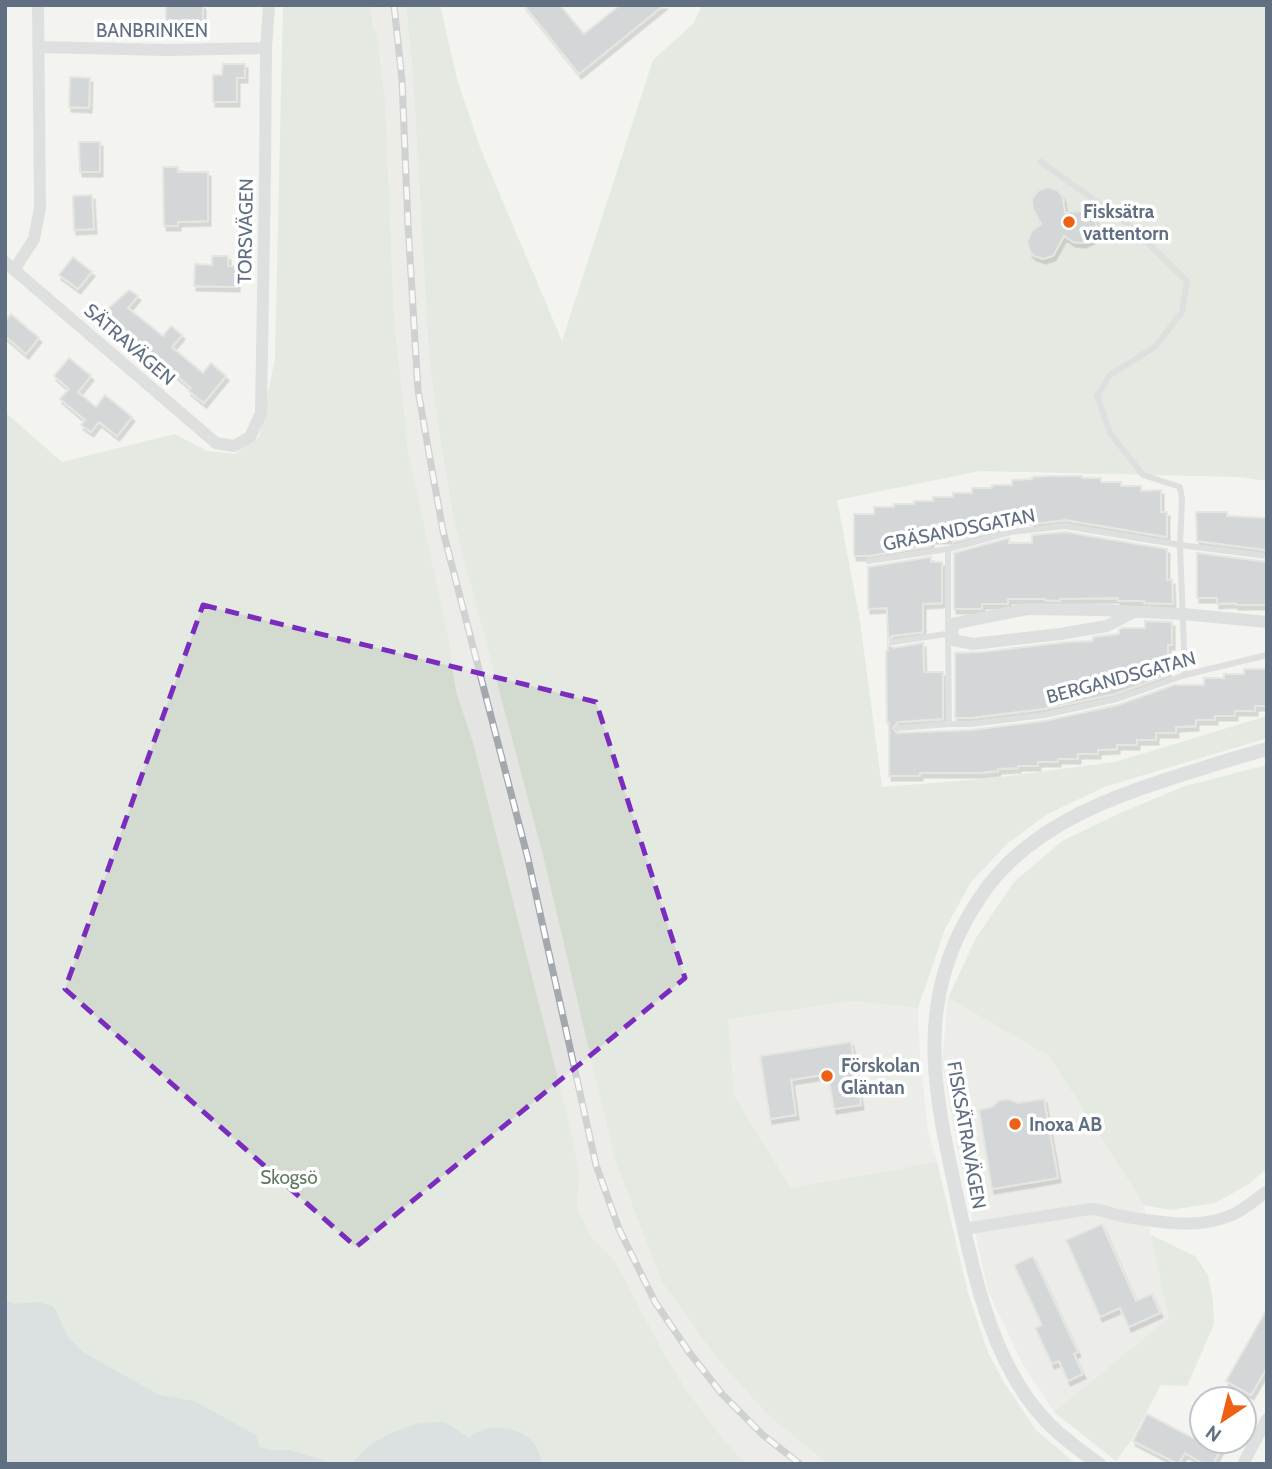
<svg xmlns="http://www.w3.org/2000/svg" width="1272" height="1469" font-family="Cabin,sans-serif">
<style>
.built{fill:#e4e4e3}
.green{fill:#d3dbd0}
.water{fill:#bec8ce}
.building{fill:#aeb3ba;stroke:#d5d5d2;stroke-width:2;filter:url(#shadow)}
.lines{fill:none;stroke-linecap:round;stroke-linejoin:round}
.service{stroke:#c6c8cc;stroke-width:6}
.minor{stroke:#c6c8cc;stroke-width:12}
.tertiary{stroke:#c6c8cc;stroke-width:14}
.rail-casing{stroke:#a3a8ae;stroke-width:7}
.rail{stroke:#fff;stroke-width:4.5;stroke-dasharray:13;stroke-linecap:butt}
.marked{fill:none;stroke:#7b2cbf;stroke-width:5;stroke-dasharray:14 9;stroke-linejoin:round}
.poi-dot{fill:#ee6115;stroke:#fff;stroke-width:2.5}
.labels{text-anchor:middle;stroke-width:7;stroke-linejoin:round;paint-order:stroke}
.street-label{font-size:19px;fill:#616f82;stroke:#fff}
.poi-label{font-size:19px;font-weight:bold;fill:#616f82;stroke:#fff;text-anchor:start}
.park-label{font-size:19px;fill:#627960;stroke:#fff}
</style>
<defs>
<filter id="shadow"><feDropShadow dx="2.5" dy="4.5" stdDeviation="0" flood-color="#0004"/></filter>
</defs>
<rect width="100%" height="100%" fill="#f3f4ef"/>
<path class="built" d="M370 5H406L413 75 429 355 439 432 454 522 542 852 615 1160 662 1282 715 1356 768 1415 813 1452 829 1464H746L720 1435 687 1391 664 1354 615 1261 592 1238 577 1208 579 1170 568 1118 473 742 456 691 448 636 408 451 394 316 385 100 377 35 373 26Z
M948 998 1049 1056 1144 1205 1170 1318 1054 1412 1023 1365 988 1291 961 1167 942 1063Z
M852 1001 918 1008 920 1056 928 1131 937 1162 791 1188 734 1096 727 1019Z"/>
<path class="green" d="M283 5H370L373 26 377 35 385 100 394 316 408 451 448 636 456 691 473 742 568 1118 579 1170 577 1208 592 1238 615 1261 664 1354 687 1391 720 1435 746 1464H5V412L62 462 175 434 207 451 235 454 259 437 275 358Z
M406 5H440L457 79 481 150 562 341 653 60 694 23 702 5H1267V481L1240 477 980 471 837 500 860 621 882 787 994 778 1115 762 1267 716V738L1104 787 1046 815 1007 844 971 882 945 929 918 1008 852 1001 728 1019 734 1096 791 1188 937 1162 968 1293 987 1350 1003 1381 1036 1430 1076 1464H829L813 1452 768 1415 715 1356 662 1282 615 1160 542 852 454 522 439 432 429 355 413 75Z
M1267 765V1168L1249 1184 1215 1203 1170 1210 1144 1205 1049 1056 948 998 976 938 1014 882 1062 841 1120 813 1185 786Z
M1151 1235 1195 1256 1208 1275 1213 1301 1214 1324 1187 1386 1161 1385 1132 1439 1116 1461 1054 1412 1169 1318Z"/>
<path class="water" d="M5 1300 15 1304 39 1302 54 1307 68 1337 83 1352 159 1395 194 1401 256 1435 259 1447 270 1450H289L335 1464H5Z
M445 1422 469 1438C486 1422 518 1426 534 1443 538 1448 540 1458 543 1464H352L367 1447 389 1434 419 1423Z"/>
<path class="building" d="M166 5H203V28H166Z
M524 5H560L584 34 620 5H664L579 74Z
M223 64H245V78H237V102H213V75H222Z
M70 77 90 78 89 108 69 107Z
M79 142H100V172H80Z
M163 167H178V172H208V221L178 222V226H164Z
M1047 187 1057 190 1061 194 1063 199 1065 213 1081 211 1087 212 1095 219 1097 229 1092 239 1083 243 1073 242 1064 236 1053 256 1043 259 1034 256 1030 252 1027 241 1032 231 1041 224 1033 209 1032 199 1038 191Z
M92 195 94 229 74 230 73 196Z
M212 256H228V266H238L237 287 194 286 195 264 212 265Z
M73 257 92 272 78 289 59 275Z
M129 290 138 296 128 308 163 336 171 326 182 335 172 347 203 373 211 363 226 376 204 403 189 391 191 388 172 372 170 375 147 355 148 353 101 315Z
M11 314 39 338 26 354 5 336V321Z
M69 358 91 376 78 392 96 407 105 395 132 417 117 436 99 422 91 432 81 425 85 420 60 399 69 389 54 376Z
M1051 476H1082V478H1101V482H1121V486H1141V491L1161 490V512H1167V537L1066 520 1032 524V520H1009V527L953 542V539H931V546L867 556H854V514H874V507H894V504H914V501H933V497H953V493H972V488H992V485H1012V480L1032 479V477Z
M1196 512H1227V516L1266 518 1267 550 1197 541Z
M1065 532 1167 549V580H1172L1173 604 1144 603V601H1118V598L1060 599V601L1045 600V599H1008V604H982V609H954V553L1009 538V543H1032V535Z
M1197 553 1267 562 1266 605H1236V603L1217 604V598H1197Z
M931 557V562H942V603L923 604V632L892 636 888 640 887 608 868 609V567Z
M1145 621 1172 622V645H1168V675L1115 694 1043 709 971 718H955V653L982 652 1068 642 1093 641V637L1119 634V630L1122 628H1145Z
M923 643 924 672H943V719L898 722 893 728 897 733 972 730 1045 721 1118 705 1174 685H1204V678H1224V674H1244V669H1267V706H1255V711H1235V716H1215V720H1196V726L1176 727V733H1156V740H1137V745H1117V749L1098 750V754H1078V759H1058V762H1038V766H1018V768L998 769V771L979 773H920V776H889V723H887L886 651H888V644L893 648Z
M851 1042 861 1105 834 1109 828 1074 791 1080 796 1115 770 1119 760 1056Z
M1008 1099 1018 1103 1044 1099 1058 1178 992 1189 979 1110 992 1107 999 1101Z
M1102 1224 1136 1301 1152 1294 1160 1313 1129 1327 1120 1308 1100 1317 1066 1240Z
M1033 1256 1078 1352 1074 1354 1083 1374 1068 1381 1059 1361 1052 1364 1035 1328 1042 1325 1014 1265Z
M1267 1309V1368L1251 1395 1226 1381Z
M1147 1414 1193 1438 1202 1421V1441H1225L1213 1464H1204L1185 1453 1178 1464 1133 1441Z"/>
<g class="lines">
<path class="service" d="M1041 162 1128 224 1187 281 1182 312 1156 346 1110 375 1097 396 1110 433 1143 475 1180 487 1182 499 1180 545 1185 675
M948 549V628
M868 561 948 549 1011 532 1065 526 1180 545 1267 556
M948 638 949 724
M893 642 953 633
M899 728 949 724H971L1044 715 1117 699 1185 675 1267 655"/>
<path class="minor" d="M38 47 168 50 266 48
M5 262 216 443 234 446 250 437 261 413 265 175 266 48 269 5
M14 270 34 239 40 208 38 5
M1134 612 1107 626 1060 634 973 644 953 640 952 624 1028 609 1098 610 1183 614 1267 622
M964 1229 1090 1209C1101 1209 1111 1214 1122 1216 1158 1222 1201 1231 1236 1213 1247 1207 1257 1199 1267 1191
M1243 1464 1267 1419"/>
<path class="tertiary" d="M1099 1464C1082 1452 1064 1439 1049 1424 991 1365 974 1274 957 1197 937 1103 916 1018 962 928 972 909 983 891 997 875 1045 821 1114 796 1181 775 1209 766 1238 757 1267 749"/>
<g class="rail-casing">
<path id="rail" d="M394 5 402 80 408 224 418 390 430 459 443 531 528 859 596 1165 619 1229 655 1302 689 1352 722 1394 763 1435 800 1464"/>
</g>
<use href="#rail" class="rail"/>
</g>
<path d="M0 0H1272V1469H0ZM203 605 596 702 685 978 356 1247 65 989Z" fill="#f3f4ef" fill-opacity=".55" fill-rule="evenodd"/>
<path class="marked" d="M203 605 596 702 685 978 356 1247 65 989Z"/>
<g class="poi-dot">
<circle cx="1069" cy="222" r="7"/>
<circle cx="827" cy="1076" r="7"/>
<circle cx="1015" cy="1124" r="7"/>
</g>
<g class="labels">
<g class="street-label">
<text x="152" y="37">BANBRINKEN</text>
<text transform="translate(245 231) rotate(-89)" y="7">TORSVÄGEN</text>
<text transform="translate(130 344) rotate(41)" y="7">SÄTRAVÄGEN</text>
<text transform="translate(959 529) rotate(-11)" y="7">GRÄSANDSGATAN</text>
<text transform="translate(1121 677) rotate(-15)" y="7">BERGANDSGATAN</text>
<text transform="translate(967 1135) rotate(80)" y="7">FISKSÄTRAVÄGEN</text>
</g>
<g class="poi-label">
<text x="1083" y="218">Fisksätra<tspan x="1083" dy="22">vattentorn</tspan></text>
<text x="841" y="1072">Förskolan<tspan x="841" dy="22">Gläntan</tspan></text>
<text x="1029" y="1131">Inoxa AB</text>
</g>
<g class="park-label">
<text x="289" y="1184">Skogsö</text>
</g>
</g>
<rect width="1272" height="1469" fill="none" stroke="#616f82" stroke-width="14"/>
<g transform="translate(1223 1420) rotate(215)"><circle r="33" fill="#ffffff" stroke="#c0c5cd" stroke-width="2"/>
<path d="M0-5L12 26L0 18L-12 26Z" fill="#ee6115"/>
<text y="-10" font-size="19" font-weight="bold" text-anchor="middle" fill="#616f82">N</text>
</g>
</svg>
